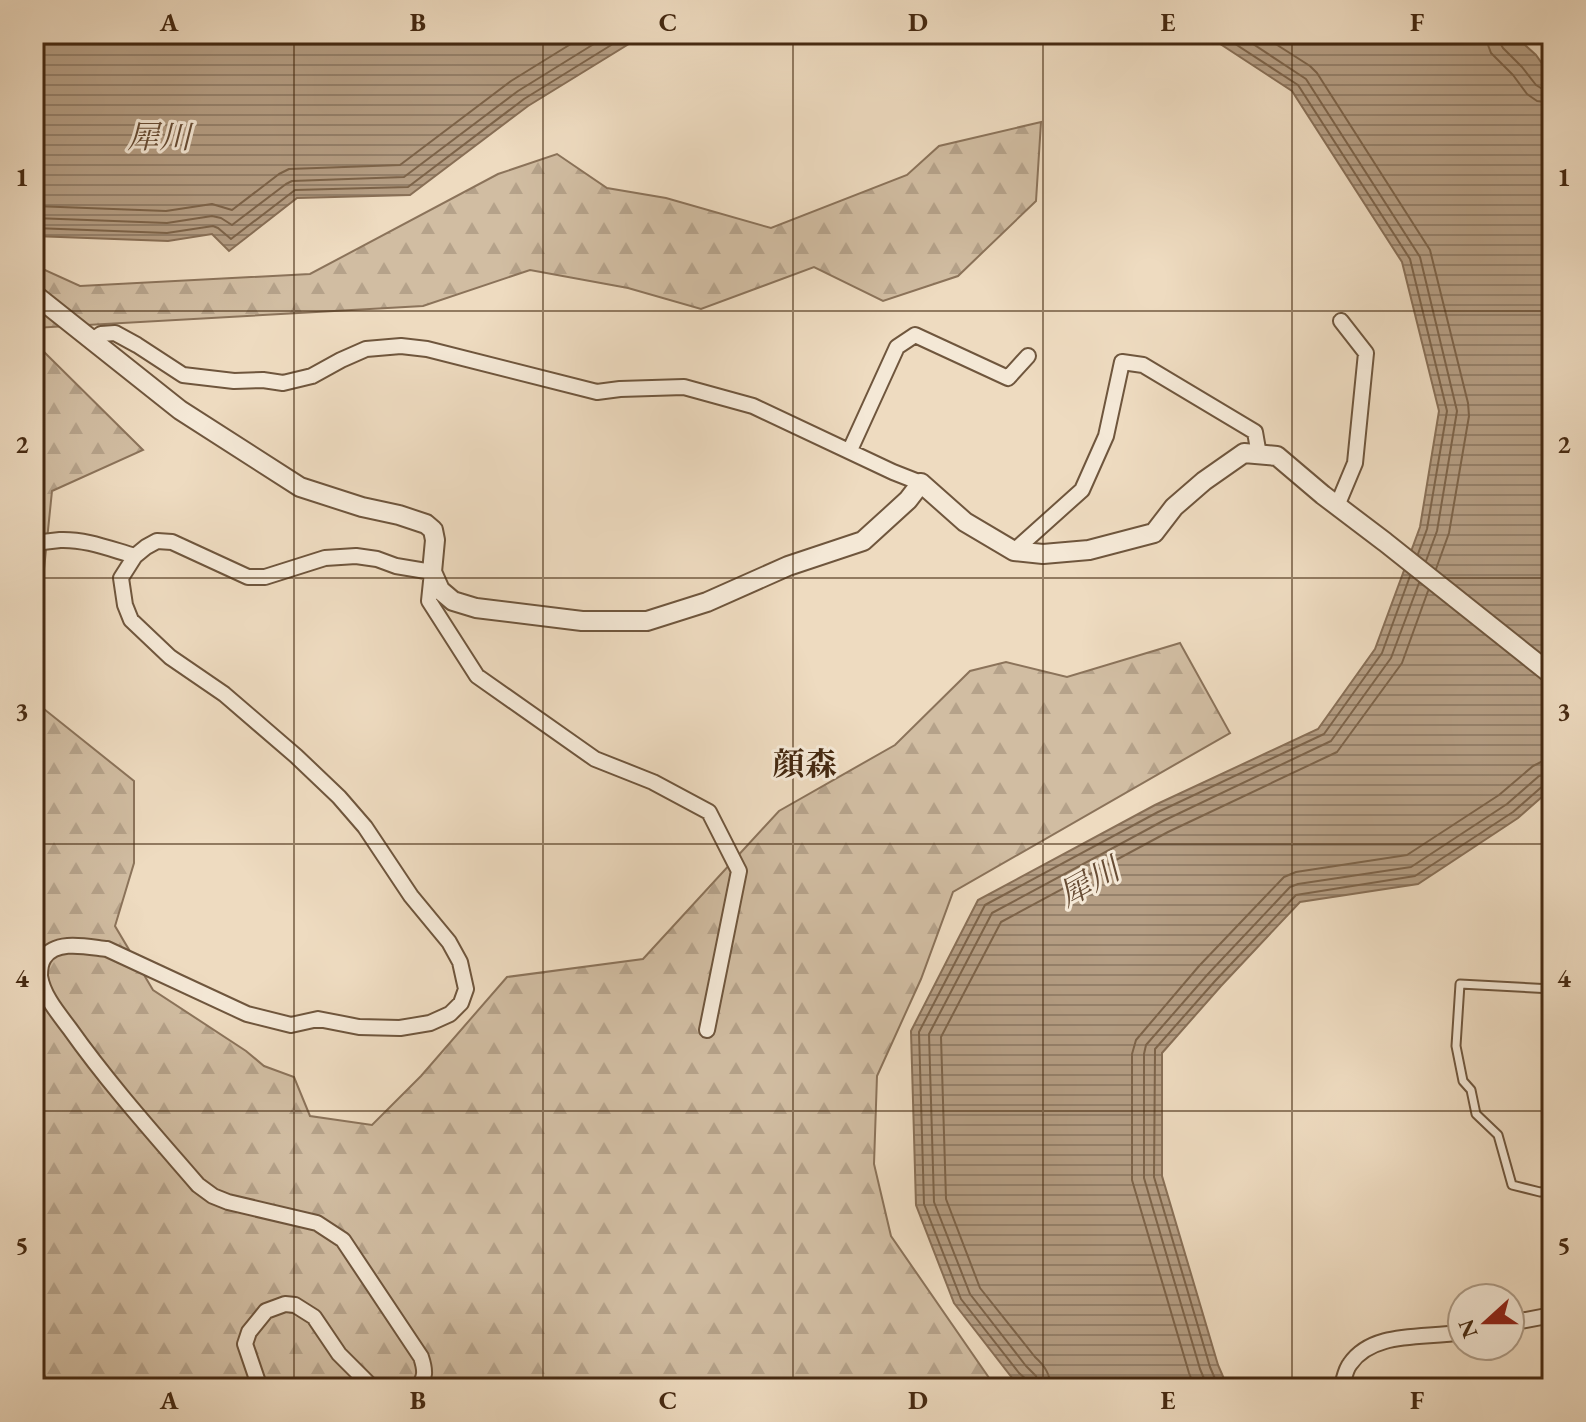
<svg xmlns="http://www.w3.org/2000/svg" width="1586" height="1422" font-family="'EB Garamond','Noto Serif JP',serif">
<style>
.forest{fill:url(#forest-firs);stroke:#8b735a;stroke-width:2}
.water{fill:url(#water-rules);stroke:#886f56;stroke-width:2}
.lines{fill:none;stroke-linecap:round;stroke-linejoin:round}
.shore{stroke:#7d644a;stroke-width:2}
.service-casing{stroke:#6f563d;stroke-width:11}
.minor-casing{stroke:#6f563d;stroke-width:18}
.tertiary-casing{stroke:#6f563d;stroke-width:22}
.service{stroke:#f4e8d6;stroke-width:7}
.minor{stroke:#f4e8d6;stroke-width:14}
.tertiary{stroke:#f4e8d6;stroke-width:18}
.grid{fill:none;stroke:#452911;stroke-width:2;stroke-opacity:0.55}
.labels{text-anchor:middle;stroke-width:6;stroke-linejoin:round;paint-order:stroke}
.water-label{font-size:32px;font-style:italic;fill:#674c34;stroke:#f4e8d6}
.neighbourhood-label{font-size:32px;font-weight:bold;fill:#452911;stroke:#f4e8d6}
.neatline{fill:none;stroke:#452911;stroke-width:3}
.grid-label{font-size:26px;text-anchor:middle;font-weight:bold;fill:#452911}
</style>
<defs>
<pattern id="forest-firs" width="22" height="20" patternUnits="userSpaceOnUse" patternTransform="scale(2)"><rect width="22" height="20" fill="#d1bda2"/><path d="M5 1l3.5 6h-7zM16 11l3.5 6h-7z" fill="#b5a28a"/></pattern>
<pattern id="water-rules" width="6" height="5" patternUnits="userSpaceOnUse" patternTransform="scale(2)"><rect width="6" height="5" fill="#b59e84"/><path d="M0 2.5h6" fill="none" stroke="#95816b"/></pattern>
</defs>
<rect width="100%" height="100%" fill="#eedbc0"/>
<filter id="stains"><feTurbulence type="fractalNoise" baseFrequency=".0025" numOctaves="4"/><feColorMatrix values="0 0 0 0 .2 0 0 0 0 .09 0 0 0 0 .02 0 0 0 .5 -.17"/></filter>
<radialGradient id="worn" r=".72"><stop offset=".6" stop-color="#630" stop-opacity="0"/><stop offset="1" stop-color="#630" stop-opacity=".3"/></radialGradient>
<path class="forest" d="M1041 122 1036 201 958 276 883 301 814 267 701 309 628 288 530 270 423 306 34 328V265L80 286 310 274 498 174 557 154 607 188 666 198 771 228 907 175 939 146Z
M34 342 143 450 52 491 34 667Z
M1180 643 1230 733 953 892 921 979 877 1076 874 1164 891 1236 996 1388H51L34 1355V701L134 781V863L115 926 153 990 246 1051 264 1066 294 1077 310 1116 372 1125 421 1076 507 977 643 959 779 811 895 745 970 671 1006 662 1067 677Z"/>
<path class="water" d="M34 34H645L528 106 410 195 297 198 229 251 212 234 168 241 34 236Z
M1205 34H1513L1536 55 1552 78V788L1518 818 1418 884 1300 902 1221 986 1162 1053V1176L1218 1365 1228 1388H1024L1013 1379 954 1303 916 1205 911 1031 978 900 1155 805 1318 729 1375 649 1420 527 1439 411 1402 262 1292 91Z"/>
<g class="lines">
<path class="shore" d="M1220 34 1298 85 1410 259 1447 411 1427 529 1418 554
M1238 34 1306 79 1420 257 1457 411 1437 531 1426 561
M1260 34 1310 66 1317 73 1430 250 1468 403 1469 416 1449 533 1436 569
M1486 34 1488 45 1491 53 1513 75 1527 94 1537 101 1552 103
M1499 34V41L1503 48 1522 67 1536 85 1544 90 1552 91
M34 206 166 211 212 204 232 210 279 174 289 169 400 165 511 81 587 34
M34 218 167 223 212 216 221 218 232 225 286 184 292 181 404 177 518 91 610 34
M34 228 167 233 213 226 218 228 231 239 295 190 408 187 524 99 629 34
M1029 1388 1027 1380 1019 1373 961 1299 924 1204 919 1032 985 905 1158 812 1324 734 1382 653 1410 576
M1039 1388 1036 1376 1026 1366 970 1294 934 1202 929 1034 992 913 1163 821 1331 741 1391 658 1419 583
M1051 1388C1050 1374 1045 1366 1035 1357L980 1288 946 1199 941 1037 1001 922 1168 832 1337 752 1402 663 1428 591
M1195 1388 1189 1373 1132 1180V1054L1136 1040 1199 966 1284 877 1296 872 1407 855 1499 795 1533 766 1541 762 1552 761
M1208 1388 1200 1369 1144 1178V1054L1146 1045 1208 974 1290 887 1298 884 1411 867 1507 804 1539 776 1552 773
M1219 1388 1210 1367 1154 1177 1155 1049 1215 981 1296 895 1415 876 1513 812 1545 784 1552 783"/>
<g class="service-casing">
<path id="service" d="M1552 989 1460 984 1456 1046 1463 1081 1471 1090 1476 1114 1498 1135 1512 1185 1540 1192 1552 1190"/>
</g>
<g class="minor-casing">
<path id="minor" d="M91 341 101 334 115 333 137 345 183 375 234 381 263 380 283 383 312 376 341 360 366 349 401 346 427 349 597 392 620 389 684 387 753 406 893 472 921 483
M850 450 897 347 915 335 1008 378 1028 356
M1337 506 1355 463 1366 353 1341 321
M34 543C42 542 51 541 60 540 86 539 110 549 135 556
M1014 551 1082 490 1106 436 1122 362 1143 365 1255 432 1259 455
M1510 1323 1552 1315
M260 1388 245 1344 249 1332 266 1311 285 1304 295 1305 314 1317 339 1354 373 1388
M415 1388C427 1380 425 1369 421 1357L343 1240 317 1223 228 1202 213 1196 198 1185C154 1134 109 1084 70 1029 59 1014 43 996 40 976 40 971 41 962 44 958 56 939 88 947 107 949L247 1014 291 1025 318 1019 359 1027 400 1028 430 1023 450 1014 461 1003 466 989 460 962 449 942 411 896 365 827 339 797 296 756 224 694 170 657 131 620 125 605 121 578 135 556 146 547 157 541 172 542 248 577H265L325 558 356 556 377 559 396 566 432 572 429 601 477 676 595 759 653 782 709 812 739 871 707 1030
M1341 1388C1344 1381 1345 1370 1350 1364 1373 1330 1426 1339 1462 1332"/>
</g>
<g class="tertiary-casing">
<path id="tertiary" d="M34 294 180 410 300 487 362 507 399 515 426 524 433 530 435 540 432 572 440 590 453 601 476 608 582 621H647L707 602 788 566 863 541 908 500 921 483 965 522 1014 551 1043 554 1089 550 1154 533 1174 507 1204 481 1244 453 1277 456 1323 495 1385 542 1552 675"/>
</g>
<use href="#service" class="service"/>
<use href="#minor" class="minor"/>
<use href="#tertiary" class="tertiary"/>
</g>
<path class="grid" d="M294 34V1388M543 34V1388M793 34V1388M1043 34V1388M1292 34V1388M34 311H1552M34 578H1552M34 844H1552M34 1111H1552"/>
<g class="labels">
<g class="water-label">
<text x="159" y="148">犀川</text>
<text transform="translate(1089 882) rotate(-29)" y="11">犀川</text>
</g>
<g class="neighbourhood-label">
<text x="805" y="775">顔森</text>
</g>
</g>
<rect width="1586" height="1422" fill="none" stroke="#eedbc0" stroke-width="88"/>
<g transform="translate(1486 1322) rotate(249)"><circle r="38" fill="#f4e8d6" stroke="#ae9c87" stroke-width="2"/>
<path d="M0-6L14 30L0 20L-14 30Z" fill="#8f2418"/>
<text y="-12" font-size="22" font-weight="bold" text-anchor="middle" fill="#452911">N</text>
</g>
<rect x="44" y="44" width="1498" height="1334" class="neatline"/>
<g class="grid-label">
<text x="169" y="31">A</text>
<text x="418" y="31">B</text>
<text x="668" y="31">C</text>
<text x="918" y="31">D</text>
<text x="1168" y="31">E</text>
<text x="1417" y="31">F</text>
<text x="22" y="186">1</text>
<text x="1564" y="186">1</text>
<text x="22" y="453">2</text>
<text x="1564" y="453">2</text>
<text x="22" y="720">3</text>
<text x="1564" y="720">3</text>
<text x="22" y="987">4</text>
<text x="1564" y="987">4</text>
<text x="22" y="1254">5</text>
<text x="1564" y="1254">5</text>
<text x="169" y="1409">A</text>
<text x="418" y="1409">B</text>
<text x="668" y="1409">C</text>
<text x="918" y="1409">D</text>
<text x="1168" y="1409">E</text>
<text x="1417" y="1409">F</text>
</g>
<rect width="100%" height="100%" filter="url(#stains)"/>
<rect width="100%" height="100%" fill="url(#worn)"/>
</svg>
